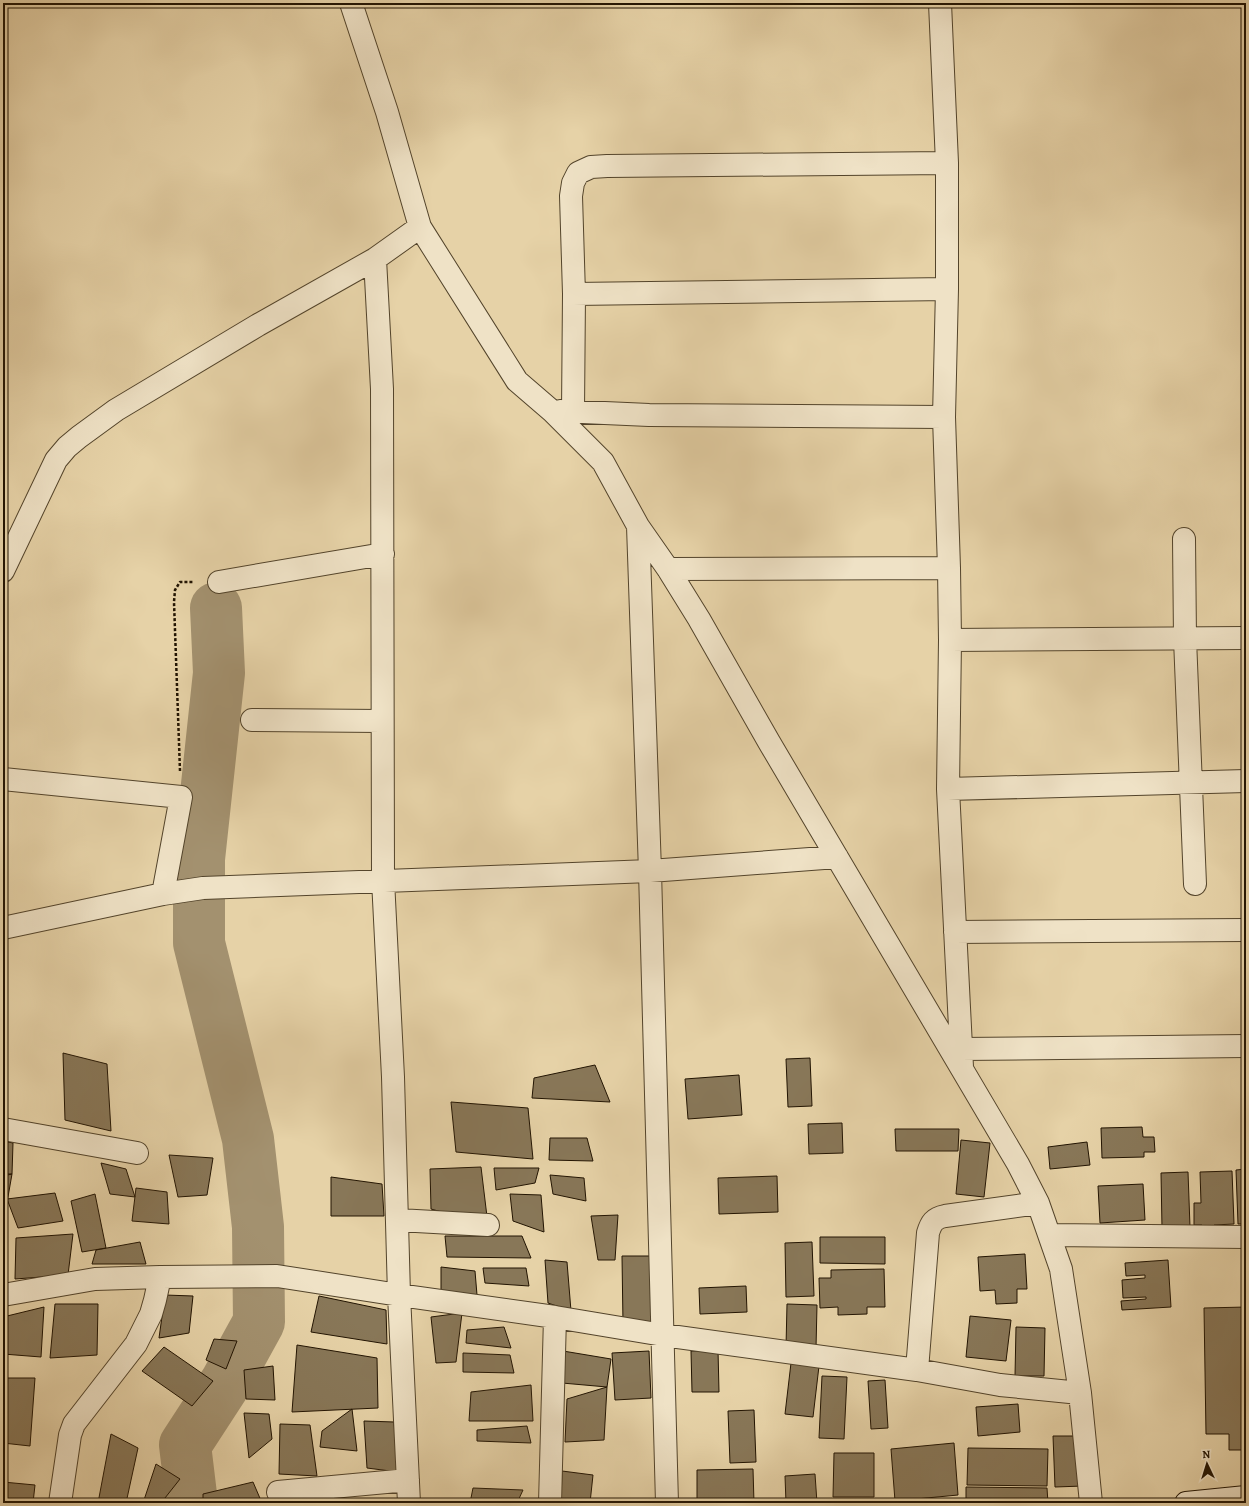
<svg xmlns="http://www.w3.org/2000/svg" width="1249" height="1506" font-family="Alegreya,serif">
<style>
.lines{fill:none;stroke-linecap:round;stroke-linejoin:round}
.river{stroke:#a3916f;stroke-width:52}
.building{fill:#887758;stroke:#221402}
.street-casing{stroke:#53442b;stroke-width:24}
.secondary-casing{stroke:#221402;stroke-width:24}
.path{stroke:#221402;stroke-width:2.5;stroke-dasharray:3 2;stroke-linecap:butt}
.street{stroke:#efe2c6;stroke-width:22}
.secondary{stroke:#efe2c6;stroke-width:22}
</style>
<rect width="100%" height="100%" fill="#e6d2a7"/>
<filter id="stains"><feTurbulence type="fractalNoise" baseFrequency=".005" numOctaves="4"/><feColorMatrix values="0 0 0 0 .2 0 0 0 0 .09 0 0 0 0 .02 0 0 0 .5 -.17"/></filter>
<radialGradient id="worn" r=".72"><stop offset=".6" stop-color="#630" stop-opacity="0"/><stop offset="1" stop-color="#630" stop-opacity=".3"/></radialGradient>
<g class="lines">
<path class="river" d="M192 1503 185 1445 226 1382 259 1322 258 1227 248 1139 199 943V859L219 673 216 608"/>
</g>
<path class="building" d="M63 1053 107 1064 111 1131 65 1120Z
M810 1058 812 1106 788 1107 786 1059Z
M595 1065 610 1102 532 1098 534 1078Z
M739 1075 742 1115 688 1119 685 1079Z
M451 1102 528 1108 533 1159 456 1152Z
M842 1123 843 1153 809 1154 808 1124Z
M1142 1127 1143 1137H1154L1155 1152H1144V1157L1102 1158 1101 1128Z
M895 1129H959L958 1151H896Z
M550 1138H587L593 1161 549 1160Z
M961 1140 990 1143 984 1197 956 1194Z
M3 1141 13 1143 12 1174H3Z
M1087 1142 1090 1165 1050 1169 1048 1147Z
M169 1155 213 1158 207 1195 178 1197Z
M101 1163 126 1169 135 1197 110 1194Z
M481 1167 488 1225 431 1209 430 1169Z
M494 1168H539L535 1183 496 1190Z
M1246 1169V1224H1238L1236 1170Z
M1232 1171 1234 1224 1214 1225V1232H1202V1225H1194V1203H1201L1200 1172Z
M1188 1172 1190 1227 1162 1228 1161 1173Z
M12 1174 5 1214H3V1176Z
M550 1175 584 1178 586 1201 553 1194Z
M777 1176 778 1212 719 1214 718 1178Z
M331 1177 382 1184 384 1216H331Z
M1143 1184 1145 1220 1100 1223 1098 1186Z
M136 1188 167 1192 169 1224 132 1221Z
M55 1193 63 1221 18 1228 7 1199Z
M95 1194 106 1248 82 1252 71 1201Z
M510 1194 541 1195 544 1232 513 1221Z
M618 1215 615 1260H598L591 1216Z
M73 1234 68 1275 15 1279 16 1238Z
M445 1236H522L531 1258 447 1257Z
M820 1237H885V1264L820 1263Z
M140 1242 146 1264H92L96 1250Z
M812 1242 814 1296 786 1297 785 1243Z
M1025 1254 1027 1289H1017V1303L996 1304 995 1290 980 1291 978 1257Z
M622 1256H659L660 1323 623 1324Z
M545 1260 567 1262 571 1311 548 1303Z
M1168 1260 1171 1307 1122 1310 1121 1301 1146 1299V1297L1123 1298 1122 1280 1145 1278V1275L1126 1276 1125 1263Z
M441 1267 475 1271 477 1295 441 1294Z
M483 1268H526L529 1286 485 1283Z
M884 1269 885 1307H867V1314L838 1315V1307L820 1308 819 1278H831V1270Z
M746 1286 747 1312 700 1314 699 1288Z
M165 1295 193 1296 189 1333 159 1338Z
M319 1296 386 1310 387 1344 311 1332Z
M55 1304H98L97 1355 50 1358Z
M787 1304 817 1305 816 1348 786 1347Z
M44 1307 41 1357 3 1354V1317Z
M1246 1307V1450H1229V1434H1206L1204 1308Z
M462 1313 456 1362 436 1363 431 1317Z
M970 1316 1011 1320 1006 1361 966 1357Z
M504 1327 511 1348 466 1343 467 1330Z
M1016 1327 1045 1328 1044 1376H1015Z
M214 1339 237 1341 226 1369 206 1360Z
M297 1345 377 1358 378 1408 292 1412Z
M164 1347 213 1381 192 1406 142 1371Z
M718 1350 719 1392H692L691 1351Z
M563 1351 611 1359 607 1387 562 1383Z
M649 1351 651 1398 615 1400 612 1353Z
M463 1353 510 1355 514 1373 463 1372Z
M791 1363 819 1366 813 1417 785 1414Z
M273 1366 275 1400 246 1399 244 1370Z
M822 1376 847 1377 844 1439 819 1438Z
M3 1378H35L30 1446 3 1443Z
M885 1380 888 1428 871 1429 868 1381Z
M531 1385 533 1421H469L471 1392Z
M607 1387 604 1440 565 1442 567 1399Z
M1018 1404 1020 1432 978 1436 976 1407Z
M352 1409 357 1451 320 1447 322 1431Z
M754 1410 756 1462 730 1463 728 1411Z
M244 1413 269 1414 272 1439 249 1458Z
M364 1421 394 1422 398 1472 367 1468Z
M280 1424 310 1425 317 1476 279 1474Z
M527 1426 531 1443 477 1441V1430Z
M111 1434 138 1448 126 1503H98Z
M1053 1436H1082L1083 1486 1055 1487Z
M954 1443 958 1495 895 1501 891 1449Z
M968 1448 1048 1449 1047 1486 967 1485Z
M834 1453H874V1497H833Z
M156 1464 180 1479 161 1503H143Z
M753 1469 754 1503H697V1470Z
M562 1471 593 1475 590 1503H561Z
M815 1474 817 1503H786L785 1476Z
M3 1482 35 1485 33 1503H3Z
M253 1482 262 1503H203V1494Z
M966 1487 1047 1488 1048 1503 966 1502Z
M473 1488 523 1490 517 1503H470Z"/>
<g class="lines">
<g class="street-casing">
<path id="street" d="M351 3 387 112 420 227 517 381 553 412 603 462 638 526 668 569 699 619 769 742 1018 1164 1038 1203 1061 1269 1080 1393 1091 1503
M940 3 947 163V289L944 417 949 568 950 640 948 789 962 1067
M375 259 382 389 383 880 393 1077 399 1295 409 1503
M574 294 947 289
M560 411 649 415 944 417
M573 411 574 294 571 196 573 183 578 173 591 167 607 166 947 163
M638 526 650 871 667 1503
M1184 539 1185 639 1195 884
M668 569 949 568
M3 571 56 460 67 447 79 437 116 410 258 325 375 259 420 227
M219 582 383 554
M950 640 1246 638
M252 720 382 721
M3 779 181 797 163 894 3 928
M948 789 1246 781
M163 894 203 888 650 871 837 857
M955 932 1246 930
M961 1049 1246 1046
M3 1129 137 1153
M398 1220 488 1225
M1050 1235 1246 1237
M3 1295 95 1279 160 1277 277 1276 399 1295 555 1317 663 1335 917 1370 1000 1385 1080 1393
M917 1370 928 1233C931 1223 934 1218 945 1216L1038 1203
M278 1492 408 1480
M60 1503 70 1435 74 1424 136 1344 151 1314 155 1300 160 1277
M550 1503 555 1317"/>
</g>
<g class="secondary-casing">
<path id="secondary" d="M1186 1503 1246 1497"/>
</g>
<path class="path" d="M180 771 174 602 175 590 180 582H193"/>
<use href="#street" class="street"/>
<use href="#secondary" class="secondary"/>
</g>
<rect width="1249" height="1506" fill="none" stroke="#e6d2a7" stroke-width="16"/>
<rect x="4" y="4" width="1241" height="1498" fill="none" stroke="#221402" stroke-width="2"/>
<rect x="8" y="8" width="1233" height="1490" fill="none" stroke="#221402"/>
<g transform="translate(1207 1464) rotate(356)" stroke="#efe2c6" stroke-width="3" paint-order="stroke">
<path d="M0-3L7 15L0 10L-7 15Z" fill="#221402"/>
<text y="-6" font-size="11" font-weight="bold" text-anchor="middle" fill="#221402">N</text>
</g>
<rect width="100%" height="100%" filter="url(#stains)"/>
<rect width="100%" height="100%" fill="url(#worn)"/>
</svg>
